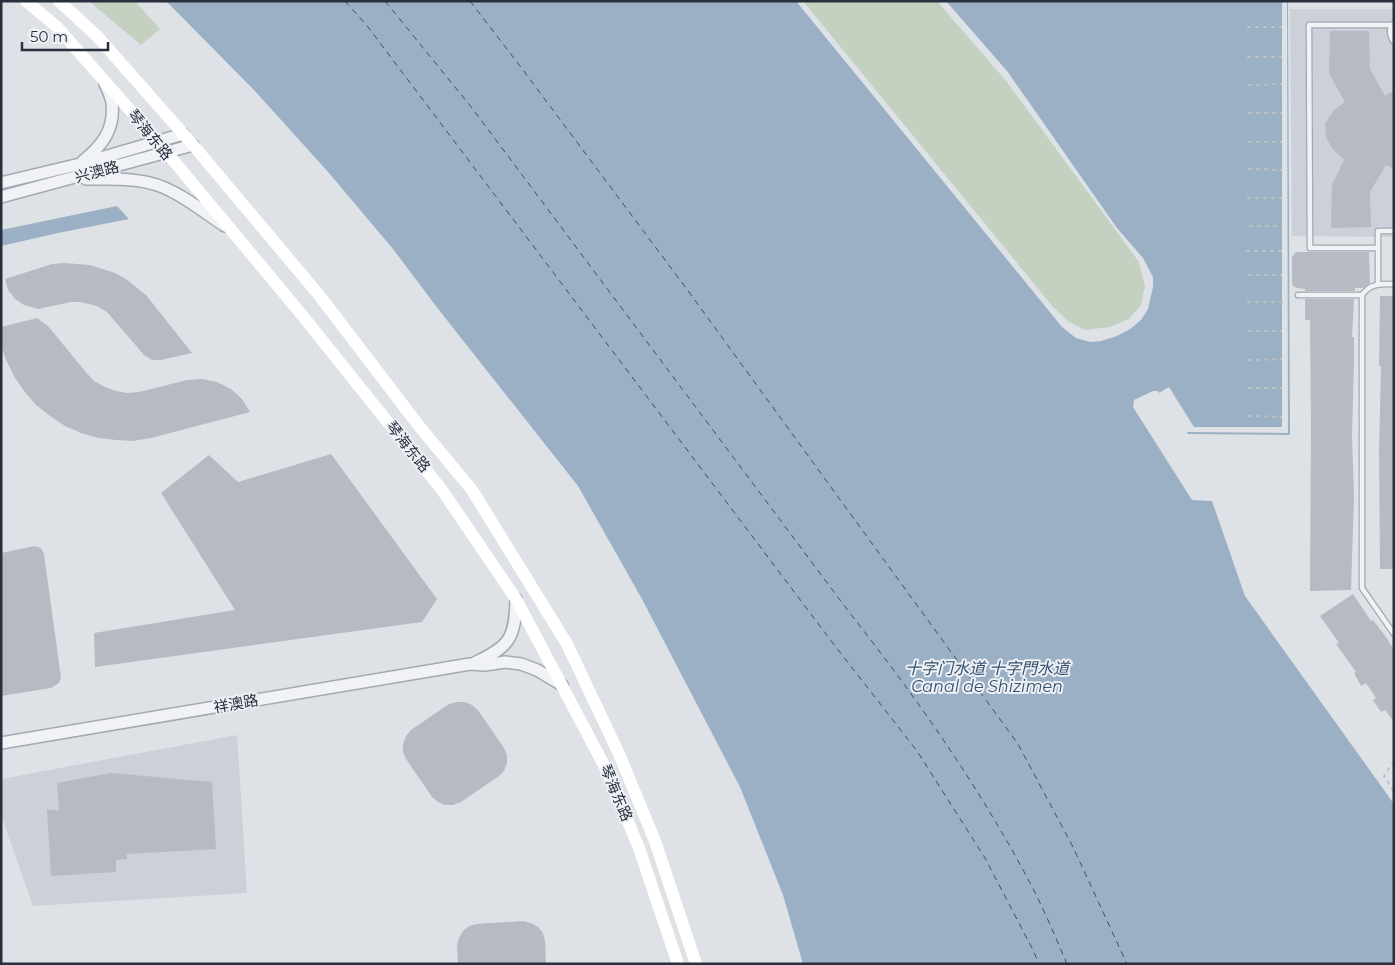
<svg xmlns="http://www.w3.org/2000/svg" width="1395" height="965" font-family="Montserrat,'Noto Sans SC',sans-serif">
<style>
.built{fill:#ccd1d9}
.green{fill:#c4d0c0}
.water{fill:#9bb0c5}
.pier{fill:#dee2e7}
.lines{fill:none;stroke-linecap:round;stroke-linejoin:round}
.ferry{stroke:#354f6e;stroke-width:1;stroke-dasharray:6 5;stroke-linecap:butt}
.building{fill:#b6bbc3}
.service-casing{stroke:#a4a9b1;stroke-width:7}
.tertiary-casing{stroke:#a4a9b1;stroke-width:14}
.path{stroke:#bcc0c5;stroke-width:2;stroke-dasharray:4 4;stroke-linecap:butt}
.service{stroke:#f0f2f5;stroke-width:4.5}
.tertiary{stroke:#f0f2f5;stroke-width:11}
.secondary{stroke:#fff;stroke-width:12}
.labels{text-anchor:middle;stroke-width:4;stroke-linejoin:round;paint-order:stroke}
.street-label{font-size:15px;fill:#28303d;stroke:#edf0f5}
.water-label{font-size:16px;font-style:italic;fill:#354f6e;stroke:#edf0f5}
</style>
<rect width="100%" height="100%" fill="#dee2e7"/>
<path class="built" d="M1290 9H1394V237L1292 236Z
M237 735 247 893 33 906 1 815V779Z"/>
<path class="green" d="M89 1H135L160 29 141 45Z
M803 1H937L1007 82 1139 262 1145 286 1141 305 1129 319 1110 327 1085 330 1069 322 1053 307Z"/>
<path class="water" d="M166 1H796L1062 327 1076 338 1090 342 1101 341 1117 336 1130 329 1141 320 1148 309 1153 287V277L1143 258 1117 228 1007 71 946 1H1288L1290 435 1188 434 1158 391H1153L1134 400 1133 407 1192 500 1212 501 1245 596 1394 804V964H803L783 895 740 787 642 599 578 486 439 310 393 249 329 173 253 89Z
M117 206 129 219 58 233 1 246V230Z"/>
<path class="pier" d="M1282 1H1287L1288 433 1186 432 1159 393 1169 387 1194 427H1282Z"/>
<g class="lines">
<path class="ferry" d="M345 1 368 27 832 642 917 751 985 858 1033 950 1039 964
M385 1 472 108 849 612C916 697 978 785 1029 881 1043 907 1055 936 1067 964
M470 1 520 66 686 288 1018 744 1073 847 1127 964"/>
</g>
<path class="building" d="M1330 31H1369L1370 69 1385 96 1394 91V169L1386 165 1370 192 1371 227 1331 228 1332 185 1344 160 1332 148 1326 137 1325 123 1335 109 1345 102 1329 74Z
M1296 252H1369L1370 283 1363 288H1355V291H1305V289L1297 288 1293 286 1292 282V257Z
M65 263 90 265 115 273 126 279 146 295 192 353 161 360H152L144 355 107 312 97 306 80 302H71L38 309 24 305 15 299 8 290 5 279 52 264Z
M1380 296H1394V569H1380L1379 451 1381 366H1379Z
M1305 299H1354L1352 337H1354V362L1352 435 1354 497 1351 590 1310 591 1311 428 1310 320H1305Z
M37 318 48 326 85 371 94 381 105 387 116 391 127 393 139 392 187 380 202 379 217 382 231 389 242 399 250 412 151 438 133 441 116 440 98 438 81 433 65 426 50 416 36 405 25 392 15 378 7 362 1 346V327Z
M331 454 437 599 422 622 95 667 94 633 235 610 161 493 209 455 238 482Z
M35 546 41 548 44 554 61 678 59 683 51 688 1 696V553Z
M1353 594 1371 621 1373 620 1389 641H1388L1394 649V722L1385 710 1381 712 1373 700 1376 698 1366 683 1361 686 1354 673 1356 672 1336 644 1339 643 1320 616Z
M457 702H465L472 705 478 710 504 748 507 755V763L504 771 499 776 461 802 453 805H445L438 802 432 797 406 759 403 752V744L406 736 411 730 449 704Z
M111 773 212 782 216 849 127 854V859L116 860V872L51 876 47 810H59L57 783Z
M523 921 531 923 538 927 543 933 545 941 546 964H458L457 945 459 938 463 931 469 926 477 924Z"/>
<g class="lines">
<g class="service-casing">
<path id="service" d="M1394 23C1388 29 1390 36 1394 42
M1378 248V231H1394
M1378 284V248H1310L1309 25H1392
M1298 295H1362C1370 283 1381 284 1394 284
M1362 295V588L1394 634"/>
</g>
<g class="tertiary-casing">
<path id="tertiary" d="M83 161C102 146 115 129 112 103 111 96 108 90 105 84
M86 179C115 179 147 177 173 192 191 201 208 215 225 226
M1 183 80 164 183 134
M1 197 193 145
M476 662C511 646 515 637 516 599
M1 743 470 664 485 665 505 662 521 664 537 670 562 685"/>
</g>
<path class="path" d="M1247 27H1282
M1247 57H1282
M1248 85 1282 84
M1248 113H1282
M1248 142H1282
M1248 169 1282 170
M1247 198H1282
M1249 226H1282
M1246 251H1282
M1248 275H1282
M1247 302H1284
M1248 331H1282
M1248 360 1282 359
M1248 388H1282
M1248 416 1282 417
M1394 761 1384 776 1394 792
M1392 772 1394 774"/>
<use href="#service" class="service"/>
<use href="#tertiary" class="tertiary"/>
<path class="secondary" d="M26 1 57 27 158 142 302 315 442 490 516 599 605 767 639 848 678 964
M59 1 97 36 193 145 319 295 419 426 472 490 567 644 619 754 655 841 696 964"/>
</g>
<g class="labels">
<g class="street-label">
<text transform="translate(150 135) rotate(50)" y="5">琴海东路</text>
<text transform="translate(97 172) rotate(-15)" y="5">兴澳路</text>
<text transform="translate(408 447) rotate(51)" y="5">琴海东路</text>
<text transform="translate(236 704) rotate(-10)" y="5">祥澳路</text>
<text transform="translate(616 793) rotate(67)" y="5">琴海东路</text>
</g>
<g class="water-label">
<text x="987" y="674">十字门水道 十字門水道<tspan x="987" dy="18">Canal de Shizimen</tspan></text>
</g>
</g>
<rect width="1395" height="965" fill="none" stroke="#28303d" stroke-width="5"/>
<path d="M22 42v8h86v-8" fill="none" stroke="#28303d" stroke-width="2.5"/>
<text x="30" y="42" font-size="15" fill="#28303d" stroke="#edf0f5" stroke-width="4" paint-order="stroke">50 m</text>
</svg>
